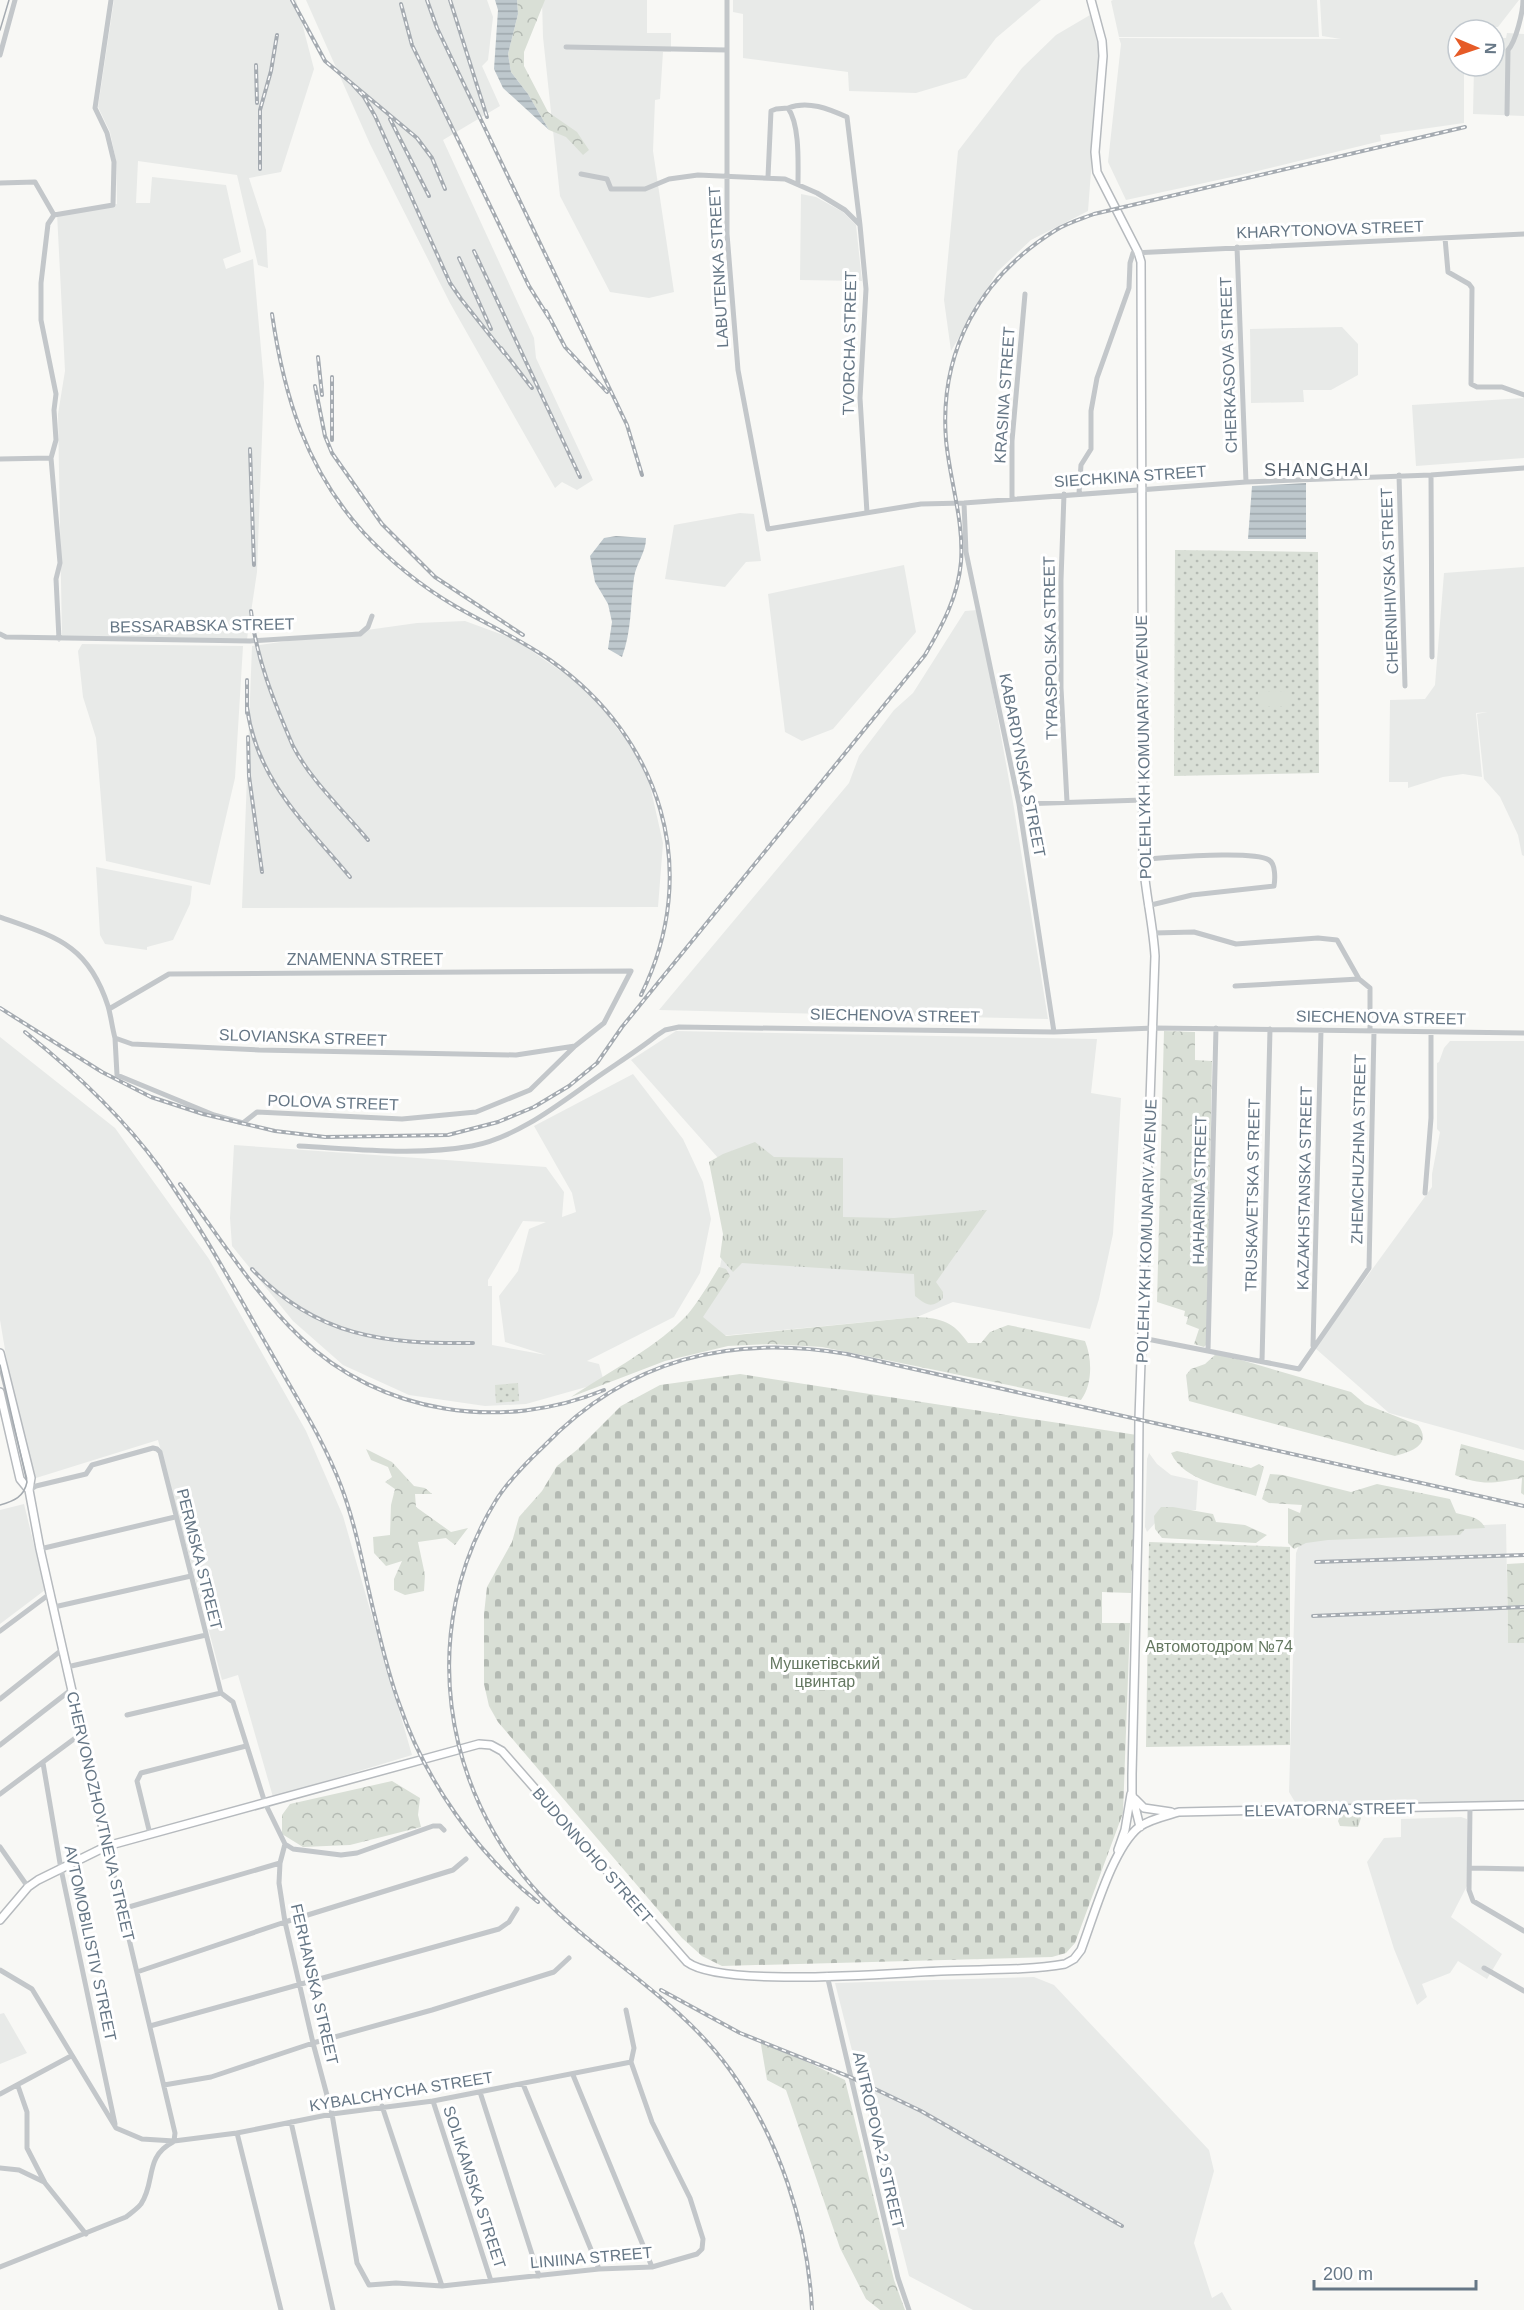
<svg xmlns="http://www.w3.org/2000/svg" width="1524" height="2310" font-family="Arial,sans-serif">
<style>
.built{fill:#e8eae8;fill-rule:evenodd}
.grass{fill:url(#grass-tufts)}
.forest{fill:url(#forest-crowns)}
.cemetery{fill:url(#cemetery-stones)}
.park{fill:url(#park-dots)}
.garden{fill:#d9dfd6}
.water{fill:url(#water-rules)}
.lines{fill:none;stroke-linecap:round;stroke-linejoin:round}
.major-casing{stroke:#b6babe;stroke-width:10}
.minor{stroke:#c3c7ca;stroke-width:5}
.major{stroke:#fff;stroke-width:7}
.tram{stroke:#a5abb1;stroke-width:1.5}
.rail-casing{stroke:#a5abb1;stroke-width:4}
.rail{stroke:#fff;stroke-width:1.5;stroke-dasharray:4.5;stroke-linecap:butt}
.labels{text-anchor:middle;stroke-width:6;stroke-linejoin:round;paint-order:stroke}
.street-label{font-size:16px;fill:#667786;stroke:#fff}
.park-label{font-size:16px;fill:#657861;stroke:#fff}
.neighbourhood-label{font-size:18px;letter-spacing:1.5px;fill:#54606b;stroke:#fff}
</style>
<defs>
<pattern id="grass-tufts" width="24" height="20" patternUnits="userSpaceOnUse" patternTransform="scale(1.5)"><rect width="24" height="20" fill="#d9dfd6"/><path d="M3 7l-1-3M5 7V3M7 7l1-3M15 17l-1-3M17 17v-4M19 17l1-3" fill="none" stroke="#b4bab3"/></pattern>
<pattern id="forest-crowns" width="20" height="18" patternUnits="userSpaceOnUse" patternTransform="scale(1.5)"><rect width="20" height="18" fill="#d9dfd6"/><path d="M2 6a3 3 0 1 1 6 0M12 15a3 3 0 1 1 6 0" fill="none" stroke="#b4bab3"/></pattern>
<pattern id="cemetery-stones" width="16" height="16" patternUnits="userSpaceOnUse" patternTransform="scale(1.5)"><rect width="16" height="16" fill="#d9dfd6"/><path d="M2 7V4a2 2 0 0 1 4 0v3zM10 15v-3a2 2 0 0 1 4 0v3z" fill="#b4bab3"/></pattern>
<pattern id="park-dots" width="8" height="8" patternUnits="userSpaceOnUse" patternTransform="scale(1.5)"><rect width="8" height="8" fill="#d9dfd6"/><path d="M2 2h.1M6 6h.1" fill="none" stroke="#b4bab3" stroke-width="1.8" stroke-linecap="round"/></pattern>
<pattern id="water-rules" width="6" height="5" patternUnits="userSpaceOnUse" patternTransform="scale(1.5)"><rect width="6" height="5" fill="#bec8cd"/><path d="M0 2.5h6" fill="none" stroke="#9ea7ac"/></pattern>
</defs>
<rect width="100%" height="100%" fill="#f8f8f5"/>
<path class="built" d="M114 0H296L314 69 281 172 249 178 266 230 268 268 258 265 237 175 138 161 136 203H150L152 177 226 185 241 252 223 259 226 269 253 259 264 383 257 572 247 639 62 636 58 414 65 371 57 213 117 204 116 161 110 132 98 107Z
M306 0H487L493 17 488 60 482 66 500 106 443 140 534 338 536 358 593 480 577 490 562 482 555 488 450 303 370 144Z
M542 0H647V33H671V52H663L660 99 655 100 653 151 674 292 649 298 610 292 560 196 543 37Z
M733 0H1041L996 38 966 78 916 93 849 91 848 72 743 58V14L733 12Z
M1113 0H1317L1319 37H1119L1111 1Z
M1320 0H1519L1498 27H1464L1463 30H1458V66H1464V123L1380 135 1381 141 1241 175 1126 200 1108 162 1121 44 1119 38 1341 39 1322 36Z
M1090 15 1100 53 1088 211 1031 240 997 272 951 351 944 300 958 151 1022 68 1056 35Z
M1507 33 1524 34V116L1473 114 1474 66H1494V38H1506Z
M801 194 816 197 843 212 856 225 862 281 800 280Z
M1342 327 1358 344V375L1331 390H1303L1304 402 1251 403 1250 329Z
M1524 398V458L1416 466 1412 405Z
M740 513 754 514 761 561 746 562 725 587 665 579 674 525Z
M904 565 916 632 833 729 802 741 785 732 768 594Z
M1524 567V856L1522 855 1518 835 1500 797 1484 779 1477 714 1487 712 1476 713 1482 777 1463 774 1443 777 1408 788V782H1389L1390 700 1425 699 1435 685 1444 573Z
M978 610 1013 802 1048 1019 659 1010 849 783 859 756 894 710 913 693 965 611Z
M465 621 514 639 590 691 646 768 663 843 658 907 242 908 252 646 417 623Z
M82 644 243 646 235 778 210 885 106 861 96 738 83 697 78 651Z
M96 867 192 886 190 904 173 940 147 947V950L105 944 100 935Z
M676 1031 1097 1039 1091 1093 1121 1098 1113 1234 1099 1299 1090 1329 953 1302 917 1317 720 1336 690 1314 720 1267 728 1225 719 1159 631 1060Z
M0 1037 115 1128 209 1259 306 1431 343 1516 412 1755 273 1797 238 1675 222 1680 158 1440 36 1478 13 1397 0 1320Z
M1450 1041H1524V1450L1389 1413 1315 1348 1432 1187V1174L1440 1132 1437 1129V1063L1439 1062 1444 1048Z
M633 1074 683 1139 703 1182 711 1219 700 1273 674 1317 587 1361 599 1364 604 1382 526 1404 485 1406 409 1395 343 1365 293 1321 232 1246 230 1218 234 1145 546 1167 564 1192 562 1217 576 1212 572 1193 534 1126ZM523 1221 546 1222 529 1229 518 1271 499 1296 505 1342 546 1355 492 1345V1286H488V1280Z
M1149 1453 1157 1464 1171 1475 1198 1481 1196 1510H1181L1157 1521 1147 1532 1145 1527 1147 1459Z
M24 1504 45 1590 0 1624V1510Z
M1506 1524 1508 1642 1524 1643V1802L1302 1805 1295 1802 1289 1792 1296 1553 1300 1543 1308 1533Z
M1461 1817 1467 1819 1468 1884 1451 1917 1502 1954 1487 1979 1458 1961 1450 1973 1422 1984 1427 1997 1417 2005 1394 1949 1367 1862 1384 1838 1401 1837V1819Z
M1034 1977 1054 1985 1209 2150 1214 2171 1194 2243 1212 2298 1222 2292 1232 2310H973L909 2276 835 1983Z
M4 2013 27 2053 0 2064V2014Z"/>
<path class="grass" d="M755 1142 774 1157 843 1158V1217L894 1218 987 1210 936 1282 943 1292V1298C932 1309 926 1305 915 1296L914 1274 742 1263 733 1272 720 1257 723 1234 709 1162 723 1154Z
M1341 1814H1358L1361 1818 1358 1827 1340 1826 1338 1821Z"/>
<path class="forest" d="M517 0H545L524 52V66L548 112 577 132 589 150 583 155 566 137 549 130 528 94 511 72 508 54 518 14Z
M1164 1031 1195 1032V1060L1212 1061 1207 1340 1206 1345 1204 1347 1194 1344 1199 1329 1186 1324 1188 1317 1184 1316 1185 1311 1157 1302Z
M719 1267 726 1269 730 1276 703 1317 726 1336 917 1317C941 1318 954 1322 968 1343H981L990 1332 1008 1325 1085 1341C1092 1358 1093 1384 1081 1400L847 1352 822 1347 770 1344 728 1346 665 1361 571 1397C606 1374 661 1344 688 1314 700 1299 709 1284 719 1267Z
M1217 1353 1351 1392 1365 1404 1418 1425C1433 1445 1410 1452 1395 1456L1189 1401 1186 1375 1191 1369 1205 1364Z
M1461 1444 1524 1461V1495L1521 1493 1522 1478C1494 1483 1482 1486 1455 1475Z
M366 1449 392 1462 414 1486 425 1488 432 1494H415L416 1507 451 1532 468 1528 455 1545 446 1538 418 1542 425 1575 424 1591 405 1595 394 1590V1579L402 1561 386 1566 374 1553 373 1537 390 1535 391 1505 395 1489 385 1482 392 1477 388 1467 371 1460Z
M1177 1451 1251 1468 1259 1464 1264 1467 1256 1496C1229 1487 1184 1482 1171 1453Z
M1270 1474 1283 1475 1351 1492 1377 1484 1450 1499 1456 1513C1467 1516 1481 1517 1485 1528L1465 1529 1460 1535 1328 1540 1306 1543 1294 1549 1288 1543V1508L1300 1513 1302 1505 1269 1503 1262 1499Z
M1161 1507H1173L1213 1514 1216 1522 1245 1525 1267 1535 1256 1543 1162 1538 1155 1529 1154 1516Z
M1524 1563V1643H1508L1507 1564Z
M392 1781 420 1798 418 1815 421 1827 350 1845 303 1847 282 1834V1815L290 1804Z
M760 2039 845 2080 894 2280 905 2310H880L866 2299 840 2248 786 2090 767 2080Z"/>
<path class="cemetery" d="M740 1374 1137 1435 1131 1593 1102 1592V1623H1130L1123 1813 1075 1943 1066 1953 1052 1957 722 1966 702 1956 682 1938 498 1722 489 1706 484 1684V1614L487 1587 512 1542 519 1517 542 1491 557 1466 578 1449 621 1406 660 1385Z"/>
<path class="park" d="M1175 550 1318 552 1319 773 1174 776Z
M518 1383 519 1401 496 1403 495 1385Z
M1149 1542 1290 1547V1745L1146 1747Z"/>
<path class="garden" d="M1290 691 1291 706H1259L1258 692Z"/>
<path class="water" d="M495 0H517L518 14 508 54 511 72 528 94 549 130 503 88 494 69 498 10Z
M1306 483V539H1248L1252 486Z
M616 536 646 538C646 553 636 563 634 578 630 606 632 630 622 657L608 649 612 622 608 604 595 582 590 556 604 538Z"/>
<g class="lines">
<g class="major-casing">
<path id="major" d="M1091 0 1102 41 1103 56 1095 152 1097 172 1138 252 1141 262 1143 859C1145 892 1153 923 1155 956L1139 1419 1138 1526 1132 1774V1794L1140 1827
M0 1353 31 1478 29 1490 40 1549 107 1846
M0 1392 20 1479 29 1490
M1135 1799 1144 1808 1171 1812
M1118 1850 1125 1830 1131 1794
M0 1920 28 1887 38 1880 107 1846 479 1744 491 1745 502 1751 687 1962C722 1988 891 1973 941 1971 982 1969 1025 1971 1065 1964L1074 1959 1081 1950C1094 1916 1112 1849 1139 1827 1150 1819 1166 1816 1179 1812L1524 1805"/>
</g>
<path class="minor" d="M727 0V234L738 370 768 529 921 504 964 503 1246 482 1431 475 1524 468
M566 47 727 50
M0 55 15 0
M1507 114 1508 50C1516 41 1523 12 1523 0
M581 174 607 179 611 189H645L669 179 698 175 785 179 817 193 845 210 860 225 866 289 860 398 867 513
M768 177 771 111 776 109 788 108
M0 183 35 182 54 215 48 224 41 283V320L56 394 54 410 56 440 51 458 0 459
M798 184C798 163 800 125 788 108 808 100 829 109 847 117L860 225
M54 215 113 205 114 162 107 133 95 108 111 0
M1445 238 1448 272 1469 284 1472 288 1471 384 1477 387H1502L1524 395
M1237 247 1246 482
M51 458 60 563 56 579 59 639
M1399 475 1405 686
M1431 475 1432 657
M1079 493 1081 465 1091 449V411L1097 378 1129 288 1130 263 1133 253 1524 234
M1064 494 1061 580V688L1067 802
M1012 498V441L1025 294
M964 503 966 552 1019 804 1054 1032
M0 634 6 637 250 641 360 634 368 627 372 616
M1019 804 1143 800
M1143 859C1166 858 1252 850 1269 860 1276 864 1275 880 1274 886L1192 895 1147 906
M0 917C56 937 88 944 108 1006 111 1016 112 1027 115 1038L132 1044 259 1050 516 1055 575 1046 604 1023 631 971 169 974 109 1009
M1154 933 1194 932 1236 944 1318 938 1337 940 1359 979 1370 988V1030
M1235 986 1359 979
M115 1038 117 1075 214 1115 243 1123 257 1112 402 1119 476 1112 530 1090 574 1047
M299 1146C356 1149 416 1156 472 1146 518 1137 559 1104 596 1078 616 1064 637 1051 656 1036L665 1030 679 1027 1054 1032 1154 1028 1234 1029 1524 1033
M1425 1193 1431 1118V1032
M1142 1338 1299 1369 1369 1268 1374 1031
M1313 1346 1321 1030
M1208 1351 1216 1028
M1262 1362 1270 1029
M29 1490 36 1486 86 1474 92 1465 153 1448 157 1449 160 1452 221 1693 233 1702 265 1803 285 1844 280 1863 279 1883 285 1922 313 2043 332 2114 357 2263 369 2285 396 2283 442 2286 599 2269 652 2267 697 2254 702 2249 703 2239 690 2198 652 2122 631 2062 634 2048 626 2010
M40 1549 175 1517
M54 1607 191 1576
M0 1631 51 1593
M67 1667 206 1635
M0 1699 63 1649
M127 1715 221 1693
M0 1745 72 1689
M43 1763 61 1869 115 2124
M0 1794 82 1733
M1470 1807 1469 1890 1473 1901 1524 1931
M150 1834 137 1781 141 1773 246 1746
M285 1844 293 1849 341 1855 357 1853 433 1826H440L444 1830
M107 1846 175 2133 174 2141
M0 1847 28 1887
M1470 1868 1524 1869
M122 1909 280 1863
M1484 1968 1524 1991
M0 1970 32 1989 116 2128 142 2139 174 2141 237 2133 332 2114 433 2101 631 2062
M137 1972 285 1922 453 1870 466 1859
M827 1975 898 2278 909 2310
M150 2026 499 1929 509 1922 517 1909
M573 2075 652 2267
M523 2084 599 2269
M164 2085 211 2077 313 2043 432 2010 554 1972 569 1958
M18 2086 27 2112V2148L45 2183 86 2234
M480 2092 539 2276
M0 2094 71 2056
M433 2101 491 2281
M382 2106 442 2286
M291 2122 333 2310
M237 2133 281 2310
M0 2168 19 2170 44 2182
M0 2267 126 2217C131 2213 137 2209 141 2204 156 2182 144 2157 173 2142"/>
<use href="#major" class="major"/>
<path class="tram" d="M0 30 9 0
M0 1365 27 1482C24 1497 14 1501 0 1505"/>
<g class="rail-casing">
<path id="rail" d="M292 0 325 61 417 138 432 158 445 189
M427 0 437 28 627 425 642 475
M450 0 487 117
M401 4 412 45 529 286 549 318
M256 65 257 103
M353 85 364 97 375 116 450 283 461 299 504 353
M390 119 429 196
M260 169V110L271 71 277 35
M474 251 580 477
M459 258 491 329
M546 311 565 347 607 392
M272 314C284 396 306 469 363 532 390 561 421 586 455 606 486 624 520 639 550 660 661 738 703 870 641 995
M501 348 532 388
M318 357 322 395
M332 377V440
M315 386 325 436 332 453 382 524 435 577 523 635
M250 449 254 565
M251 611C256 658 274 702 293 746 311 781 343 810 368 840
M247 680V713
M247 707C256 779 305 823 350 877
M248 737 249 776 262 872
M0 1008 102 1072 151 1097 203 1114 275 1131 325 1137 448 1135 498 1122 534 1107 569 1086 597 1063 622 1027 925 655C942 626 958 597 961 562 964 520 950 482 946 440 939 351 980 277 1056 230 1067 223 1081 219 1094 214L1465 127
M25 1032C75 1072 122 1116 160 1168 200 1225 234 1288 269 1349 294 1394 323 1438 341 1486 357 1528 364 1573 375 1617 382 1647 389 1677 400 1706 425 1780 477 1854 538 1902
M180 1184C218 1235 254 1293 300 1337 381 1415 503 1432 604 1390
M252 1269C317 1337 384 1344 473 1343
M1316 1562 1524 1555
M1313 1616 1524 1607
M661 1990 740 2033 850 2077 921 2111 1122 2226
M812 2310C808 2226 779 2138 730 2070 679 1999 601 1958 541 1896 441 1790 418 1628 495 1502 507 1482 527 1462 544 1446 628 1359 730 1334 847 1354L1524 1506"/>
</g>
<use href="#rail" class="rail"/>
</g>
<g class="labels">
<g class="street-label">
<text transform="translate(1330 229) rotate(-2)" y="6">KHARYTONOVA STREET</text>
<text transform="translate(718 267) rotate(-93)" y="6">LABUTENKA STREET</text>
<text transform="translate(849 343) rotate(-89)" y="6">TVORCHA STREET</text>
<text transform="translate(1228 365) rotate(-92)" y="6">CHERKASOVA STREET</text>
<text transform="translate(1004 395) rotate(-86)" y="6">KRASINA STREET</text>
<text transform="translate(1130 476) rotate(-4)" y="6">SIECHKINA STREET</text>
<text transform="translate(1389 581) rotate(-92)" y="6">CHERNIHIVSKA STREET</text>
<text transform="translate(202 625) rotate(-1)" y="6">BESSARABSKA STREET</text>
<text transform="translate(1050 648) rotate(-91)" y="6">TYRASPOLSKA STREET</text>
<text transform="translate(1143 747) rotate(-91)" y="6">POLEHLYKH KOMUNARIV AVENUE</text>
<text transform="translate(1023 765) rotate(79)" y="6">KABARDYNSKA STREET</text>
<text x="365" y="965">ZNAMENNA STREET</text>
<text transform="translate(895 1015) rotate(1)" y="6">SIECHENOVA STREET</text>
<text transform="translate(1381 1017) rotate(1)" y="6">SIECHENOVA STREET</text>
<text transform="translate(303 1037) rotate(2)" y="6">SLOVIANSKA STREET</text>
<text transform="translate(333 1102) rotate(2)" y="6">POLOVA STREET</text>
<text transform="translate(1358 1149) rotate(-89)" y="6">ZHEMCHUZHNA STREET</text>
<text transform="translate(1304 1188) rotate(-89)" y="6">KAZAKHSTANSKA STREET</text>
<text transform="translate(1199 1190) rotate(-89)" y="6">HAHARINA STREET</text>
<text transform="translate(1252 1195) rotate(-89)" y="6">TRUSKAVETSKA STREET</text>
<text transform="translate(1146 1231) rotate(-88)" y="6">POLEHLYKH KOMUNARIV AVENUE</text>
<text transform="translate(200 1559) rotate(76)" y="6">PERMSKA STREET</text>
<text transform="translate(1330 1809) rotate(-1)" y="6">ELEVATORNA STREET</text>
<text transform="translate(101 1816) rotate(77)" y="6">CHERVONOZHOVTNEVA STREET</text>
<text transform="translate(593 1855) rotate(49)" y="6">BUDONNOHO STREET</text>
<text transform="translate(91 1943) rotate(78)" y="6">AVTOMOBILISTIV STREET</text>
<text transform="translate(315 1984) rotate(77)" y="6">FERHANSKA STREET</text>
<text transform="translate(401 2091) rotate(-9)" y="6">KYBALCHYCHA STREET</text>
<text transform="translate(879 2140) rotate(77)" y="6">ANTROPOVA-2 STREET</text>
<text transform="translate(475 2187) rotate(72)" y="6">SOLIKAMSKA STREET</text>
<text transform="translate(591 2257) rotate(-5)" y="6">LINIINA STREET</text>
</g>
<g class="park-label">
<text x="1219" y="1652">Автомотодром №74</text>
<text x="825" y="1669">Мушкетівський<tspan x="825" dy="18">цвинтар</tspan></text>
</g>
<g class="neighbourhood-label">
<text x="1317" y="476">SHANGHAI</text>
</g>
</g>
<g transform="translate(1476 48) rotate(92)"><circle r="28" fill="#ffffff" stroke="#c2c9cf" stroke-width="1.5"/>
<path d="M0-4.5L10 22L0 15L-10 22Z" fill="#e65b27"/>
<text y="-9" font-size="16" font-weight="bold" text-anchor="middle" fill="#667786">N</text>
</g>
<path d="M1314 2280v9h162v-9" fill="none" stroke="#667786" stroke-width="3"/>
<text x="1323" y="2280" font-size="18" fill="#667786" stroke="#ffffff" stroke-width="4.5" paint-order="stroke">200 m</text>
</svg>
